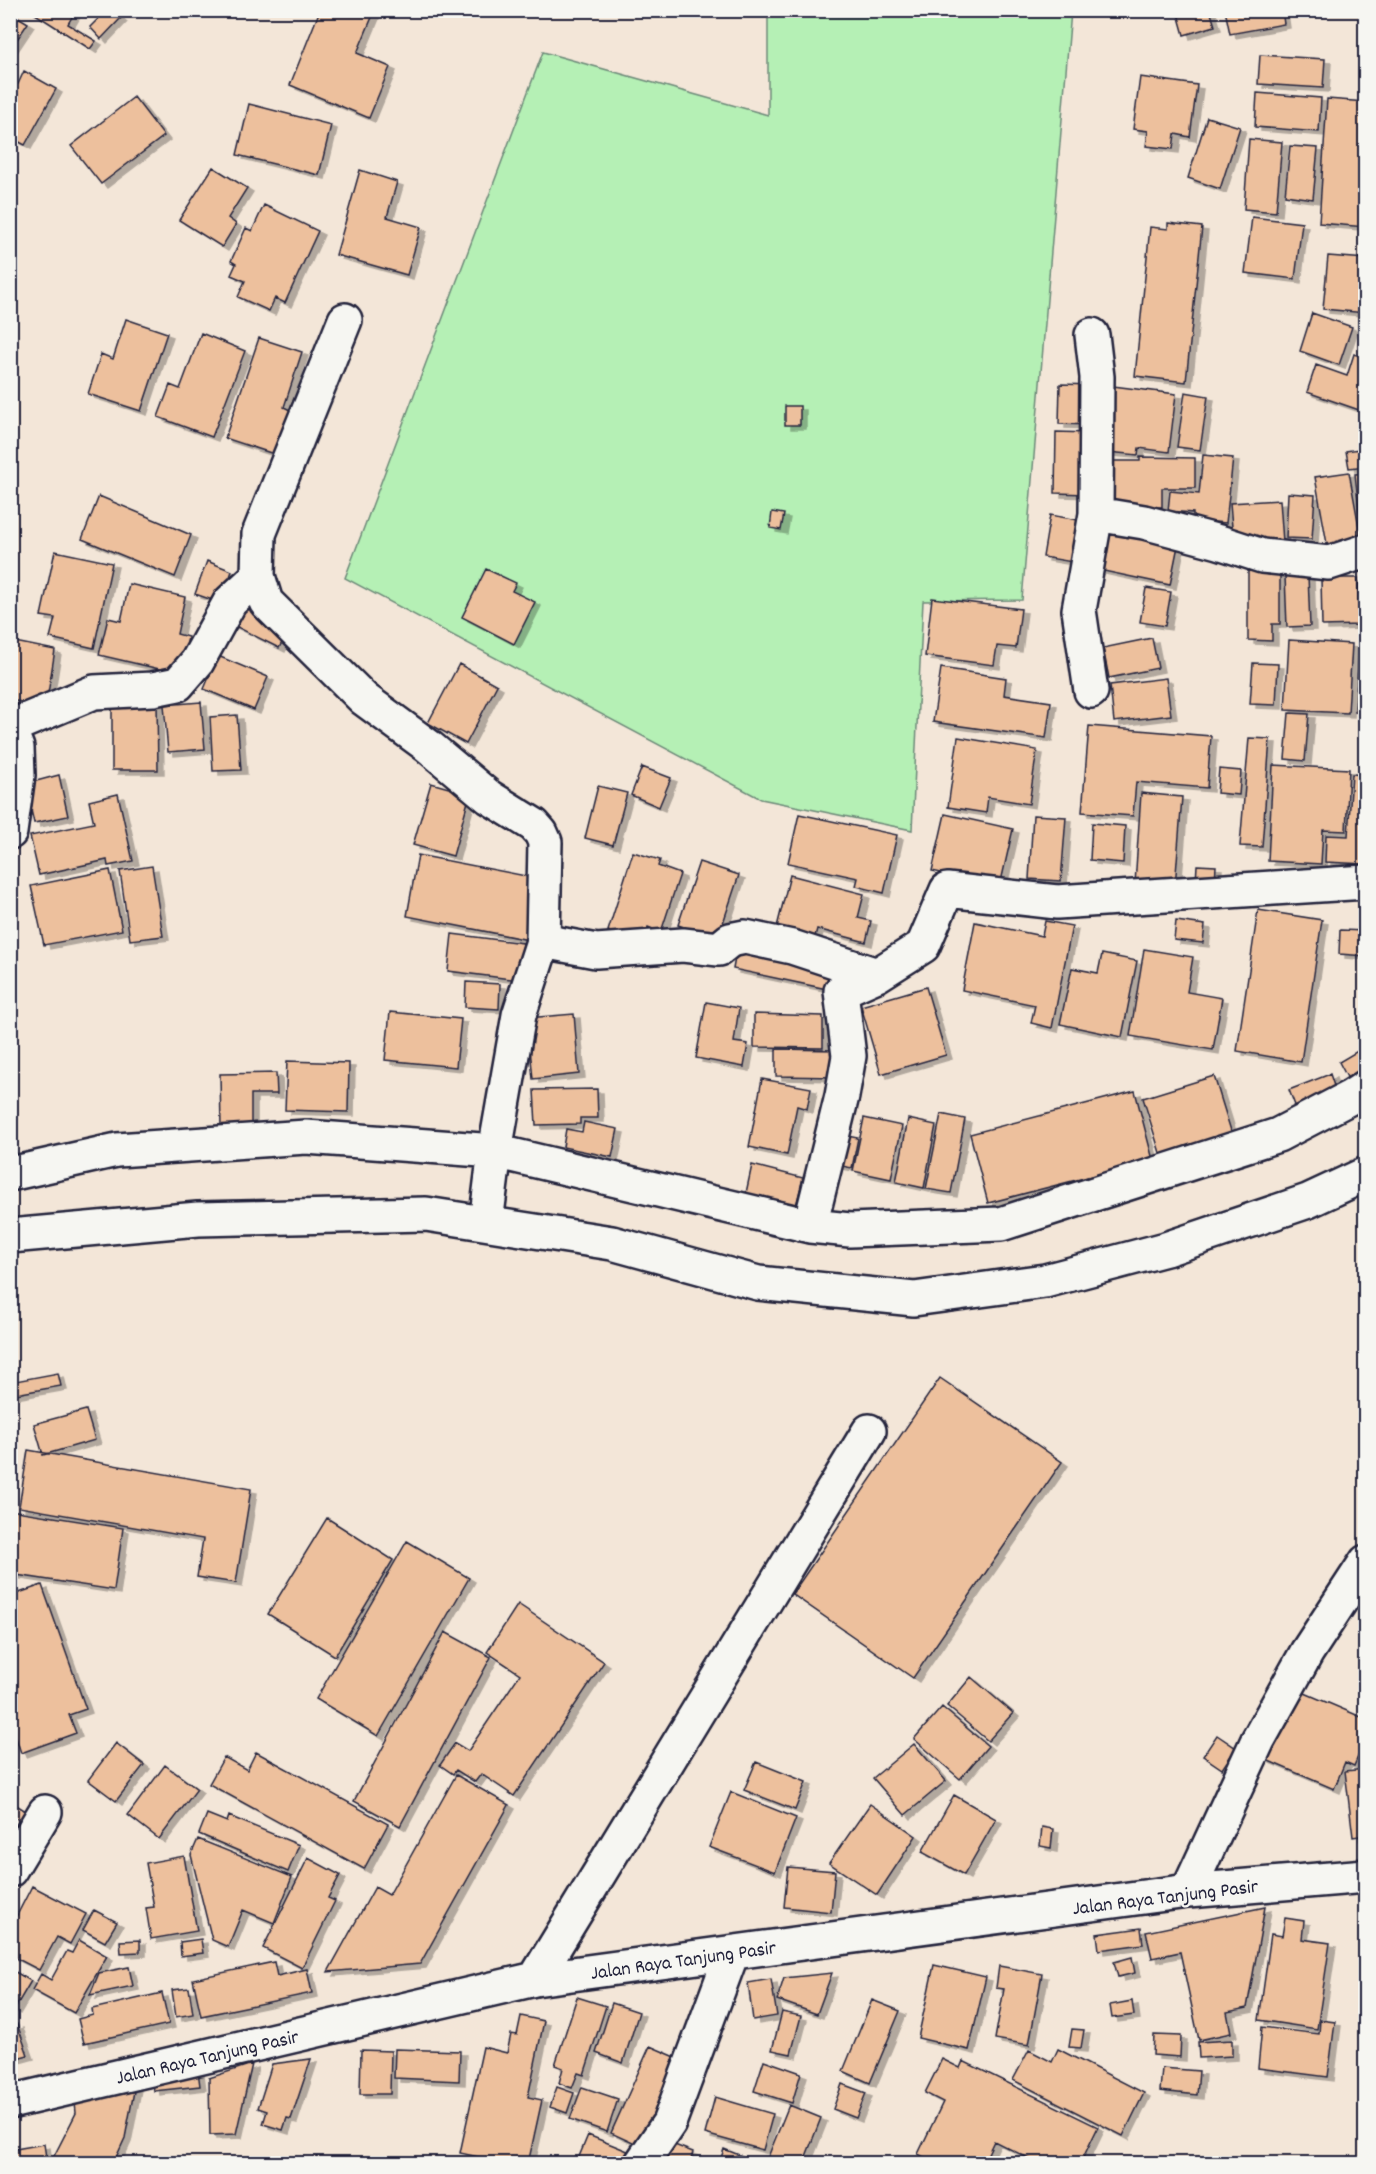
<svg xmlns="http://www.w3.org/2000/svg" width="1376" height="2174" font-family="Dekko,sans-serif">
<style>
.green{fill:#b5f0b5;stroke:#6c8978;stroke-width:1.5}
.building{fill:#edc09d;stroke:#22223b;stroke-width:1.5;filter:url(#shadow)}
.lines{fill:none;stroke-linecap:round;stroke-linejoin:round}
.minor-casing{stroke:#22223b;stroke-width:38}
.minor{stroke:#f6f6f2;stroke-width:33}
.labels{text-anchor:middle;stroke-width:4.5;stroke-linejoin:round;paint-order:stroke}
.street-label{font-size:20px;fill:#22223b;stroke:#f6f6f2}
</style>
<defs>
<filter id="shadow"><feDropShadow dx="6" dy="4" stdDeviation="0" flood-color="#0004"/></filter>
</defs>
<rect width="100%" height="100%" fill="#f3e6d8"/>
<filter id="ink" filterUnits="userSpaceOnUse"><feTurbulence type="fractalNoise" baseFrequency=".0167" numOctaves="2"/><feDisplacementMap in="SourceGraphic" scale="12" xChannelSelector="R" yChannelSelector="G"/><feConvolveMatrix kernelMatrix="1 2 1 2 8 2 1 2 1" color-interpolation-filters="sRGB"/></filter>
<g filter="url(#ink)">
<path class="green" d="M768 11H1071L1022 600 923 601 912 830 761 799 345 578 543 52 768 115Z"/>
<path class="building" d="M29 10H76L68 24 96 41 90 49Z
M107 10H112L121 18 101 39 90 27Z
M320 10H375L357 53 390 67 369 118 290 85Z
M1177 10H1210L1215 26 1184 35Z
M1225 10H1282L1284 24 1230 34Z
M10 12 28 23 10 50Z
M1260 55 1325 59 1323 88 1258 84Z
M24 71 56 89 25 145 10 137V80L18 84Z
M1140 77 1197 85 1190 137 1175 134 1173 149 1146 146 1148 131 1133 129Z
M1257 93 1321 98 1319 132 1255 127Z
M134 97 164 136 101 184 71 146Z
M1327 99 1366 102V227L1319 223Z
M249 104 331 125 319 175 237 155Z
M1207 117 1240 127 1220 189 1188 178Z
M1249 139 1282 142 1276 212 1244 209Z
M1290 146 1318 148 1313 199 1285 195Z
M213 167 247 188 228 218 236 224 222 247 179 220Z
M360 170 397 182 387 217 421 227 407 275 336 255Z
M264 205 318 231 285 303 275 298 269 311 238 297 245 281 231 275 236 264 231 261 246 228 252 231Z
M1252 217 1302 223 1295 279 1245 273Z
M1168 223 1202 227 1186 382 1135 376 1150 227 1168 229Z
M1328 256 1366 259V313L1323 309Z
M1312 313 1352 327 1339 365 1300 351Z
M126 319 167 333 141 411 88 394 101 354 113 359Z
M201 333 245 351 212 437 158 417 170 385 180 389Z
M259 338 302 352 284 407 292 411 277 455 225 438Z
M1354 354 1366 358V402L1362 411 1307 392 1316 365 1347 376Z
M1060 384 1093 385 1092 425 1059 424Z
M1105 385 1176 394 1169 452 1139 448 1138 455 1098 451Z
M1185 392 1208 396 1200 450 1177 447Z
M785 406H800V425H785Z
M1056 432 1089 433 1087 494 1055 493Z
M1366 448V466L1349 468 1346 451Z
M1203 455 1233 458 1226 523 1193 520V513L1168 511 1170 491 1199 494Z
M1140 457 1195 458V488H1162V507H1101L1100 461H1140Z
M1349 472 1361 538 1327 544 1315 477Z
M1366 473V535H1362L1355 474Z
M1288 493 1315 495 1312 539 1286 538Z
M99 496 191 535 175 577 82 539Z
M1280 500 1283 542 1233 539 1230 503Z
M772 512 784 514 781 530 770 528Z
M1050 515 1084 521 1078 563 1043 557Z
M1109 521 1180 536 1170 585 1099 570Z
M55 551 112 563 94 648 50 638 55 618 41 616Z
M207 561 232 571 221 603 195 594Z
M486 569 516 583 512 591 535 602 514 644 462 617Z
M1248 571H1280V624H1272V641L1248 640Z
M1308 575 1310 626 1287 627 1285 576Z
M1321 578H1358L1359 625 1322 626Z
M129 584 185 597 177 634 188 637 181 674 99 655 108 618 121 621Z
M1146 588 1171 592 1165 626 1140 622Z
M932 598 1021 609 1016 648 997 646 994 665 925 656Z
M238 603 289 629 279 648 229 623Z
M1360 634H1366V713L1355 712Z
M1152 638 1158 668 1109 678 1103 648Z
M1289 640 1352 644 1348 713 1285 710Z
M15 642 55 650 46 706 10 700V668Z
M218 656 268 677 254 710 204 689Z
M1253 663 1278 664 1276 705 1250 704Z
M459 664 497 685 466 744 428 723Z
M941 668 1006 678 1004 695 1051 702 1046 738 933 722Z
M1166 678 1171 715 1114 722 1110 685Z
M112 702H157L158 770H112Z
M201 702 205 749 168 752 164 705Z
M1289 713 1309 714 1305 761 1285 759Z
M237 715 241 770 213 771 210 717Z
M1089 726 1211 736 1207 788 1136 782 1133 816 1082 812Z
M958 737 1037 750 1029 804 988 797 986 813 948 807Z
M1249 738 1270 739 1262 847 1240 846Z
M1273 765 1349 769 1346 831 1323 830 1321 864 1268 861Z
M642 767 671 778 659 807 631 795Z
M1219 769 1241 771 1239 795 1217 793Z
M1352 774 1365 775 1363 835 1366 836V864L1325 862 1326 835 1348 836Z
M59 775 68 816 34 823 25 784Z
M431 783 470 794 453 856 413 845Z
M598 786 627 793 613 845 585 838Z
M1141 793 1182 797 1175 887 1135 884Z
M118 794 133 861 108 866 107 860 39 875 30 836 94 823 89 801Z
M799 814 897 835 884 893 856 886 858 878 788 863Z
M945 814 1013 829 1000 886 932 871Z
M1033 815 1066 817 1061 881 1029 879Z
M1092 823 1125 826 1123 863 1090 860Z
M633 852 660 860 658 866 680 874 661 932 648 927 643 943 608 931Z
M418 855 541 879 529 940 407 916Z
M699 862 739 875 718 938 678 925Z
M1197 865 1216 866 1215 883 1196 882Z
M152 866 163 936 130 940 120 871Z
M110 870 122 930 44 945 31 886Z
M790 875 864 894 858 918 871 921 866 942 817 929 813 944 775 935Z
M1258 910 1322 920 1301 1062 1237 1051Z
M1045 921 1072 926 1052 1028 1031 1023 1035 1005 962 990 975 922 1042 936Z
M1176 921 1205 925 1203 943 1174 940Z
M1340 930 1366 931V956L1339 954Z
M452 934 523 943 519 980 448 971Z
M738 941 833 961 827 989 733 969Z
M1144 949 1193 957 1187 992 1222 998 1213 1050 1130 1036Z
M1102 954 1137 961 1122 1037 1060 1024 1072 968 1098 973Z
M466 982 500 984 499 1009 465 1007Z
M926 987 946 1055 881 1074 861 1006Z
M706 1002 739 1008 734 1042 748 1044 744 1067 696 1058Z
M390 1012 461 1019 456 1067 385 1060Z
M574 1014 579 1074 533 1079 527 1018Z
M754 1014 823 1016V1048L754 1047Z
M1366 1046V1071L1349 1081 1339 1062Z
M776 1049 836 1050V1077L776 1076Z
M287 1061 349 1063 348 1112 285 1110Z
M276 1073 277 1094H251V1128H221L220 1074Z
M1330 1074 1338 1098 1298 1113 1289 1090Z
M1214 1076 1232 1134 1161 1156 1143 1098Z
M762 1079 811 1088 807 1109 797 1106 787 1155 749 1147Z
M597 1089 598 1118H580V1124L536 1125 534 1090Z
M1135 1091 1153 1160 988 1203 970 1134Z
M941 1114 965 1119 951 1193 926 1189Z
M864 1118 902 1126 891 1179 853 1171Z
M908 1119 936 1125 924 1188 896 1182Z
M584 1122 618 1129 612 1157 563 1147 566 1129 582 1132Z
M842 1135 858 1138 852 1168 836 1165Z
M752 1165 803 1178 796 1206 746 1193Z
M58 1373 61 1386 10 1395V1382Z
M940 1378 1062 1462 913 1678 792 1594Z
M86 1410 95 1440 43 1455 34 1424Z
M28 1450 251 1489 236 1583 197 1577 203 1539 19 1507Z
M10 1510 123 1528 114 1590 10 1574Z
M327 1518 393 1560 335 1656 268 1614Z
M407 1541 469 1578 378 1736 316 1699Z
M42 1585 86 1709 69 1715 76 1733 21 1753 15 1735 10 1737V1596Z
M518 1604 604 1662 514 1796 481 1774 475 1782 456 1770 453 1774 440 1765 455 1743 468 1751 520 1674 487 1652Z
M445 1632 491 1657 400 1826 354 1801Z
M971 1677 1013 1713 988 1741 947 1706Z
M1293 1688 1366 1719V1738L1354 1766 1345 1762 1334 1789 1264 1759Z
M942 1707 988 1746 960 1779 914 1739Z
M1217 1735 1236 1748 1222 1769 1203 1756Z
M116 1743 144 1765 116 1801 88 1780Z
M914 1744 946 1781 905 1815 873 1778Z
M256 1752 388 1824 364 1869 209 1784 224 1757 247 1770Z
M756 1762 806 1782 795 1810 744 1790Z
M165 1765 197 1789 159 1839 128 1815Z
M1366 1769V1835L1353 1837 1345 1771Z
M456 1775 509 1805 420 1964 328 1972 375 1887 389 1895Z
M731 1792 796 1818 775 1872 709 1847Z
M954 1795 996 1819 964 1875 922 1852Z
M10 1801 29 1813 22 1822 10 1814Z
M870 1804 916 1836 877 1895 829 1863Z
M207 1814 227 1822 229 1816 299 1845 288 1872 199 1834Z
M1042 1827 1053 1829 1051 1848 1040 1846Z
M198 1839 292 1877 274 1923 243 1910 228 1947 212 1940 191 1855Z
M184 1856 197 1931 151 1939 146 1908 154 1907 146 1863Z
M308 1858 340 1875 328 1898 335 1901 302 1968 263 1948Z
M788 1867 835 1871 831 1912 784 1907Z
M32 1886 86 1914 70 1944 57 1937 39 1970 10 1955V1929Z
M1265 1907 1247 2008 1227 2012 1231 2033 1199 2040 1180 1952 1152 1958 1146 1932Z
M94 1910 117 1922 105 1942 83 1930Z
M1285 1918 1304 1921 1302 1939 1330 1943 1317 2029 1259 2020 1271 1934 1282 1936Z
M1141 1928 1143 1944 1099 1950 1097 1934Z
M201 1939 203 1953 181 1956 180 1942Z
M79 1940 107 1956 74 2013 32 1990 41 1974 51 1980 67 1951 72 1953Z
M140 1940V1952L121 1953 120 1941Z
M1132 1957 1135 1973 1118 1977 1114 1962Z
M274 1962 277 1976 307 1969 312 1993 201 2016 193 1979Z
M934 1965 986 1977 969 2050 918 2038Z
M999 1966 1042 1974 1029 2045 995 2039 1004 1989 996 1988Z
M129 1967 133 1986 90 1995 99 1973Z
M10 1969 31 1981 14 2010 10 2007Z
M832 1973 817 2014 777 2000 784 1978Z
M771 1979 777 2016 753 2020 748 1983Z
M189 1988 193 2014 176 2017 172 1990Z
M162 1993 169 2024 84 2043 78 2019 93 2015 92 2009Z
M577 1997 606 2006 584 2075 578 2073 572 2088 559 2083 563 2068 555 2065Z
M872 2000 900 2011 870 2083 843 2071Z
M1132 2001 1134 2015 1112 2018 1110 2005Z
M612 2003 639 2012 623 2063 596 2053Z
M782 2012 801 2016 791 2054 772 2050Z
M521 2016 544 2021 528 2097 542 2100 528 2164H511L460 2153 483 2047 507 2053 511 2034 517 2035Z
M1320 2020 1335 2022 1328 2077 1258 2068 1262 2027 1319 2034Z
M17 2024 28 2055 10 2060V2027Z
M1072 2029 1084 2030 1081 2048 1069 2047Z
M1154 2035 1181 2036 1180 2057 1153 2055Z
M1232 2040V2056L1199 2058 1198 2042Z
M650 2046 687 2062 648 2150 611 2133Z
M395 2049 460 2051 459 2081 394 2078Z
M1058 2049 1144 2093 1123 2136 1013 2080 1029 2050 1052 2062Z
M361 2050 391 2051 390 2094H360Z
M311 2059 291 2119 287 2118 283 2130 263 2124 267 2111 258 2108 272 2064Z
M942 2059 960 2068 963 2061 1098 2127 1080 2164H1040L994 2141 983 2164H937L918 2154 943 2102 925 2093Z
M764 2060 801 2073 792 2103 754 2091Z
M252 2064 236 2134 210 2135 209 2078Z
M1162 2068 1199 2071 1197 2095 1160 2091Z
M198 2071 200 2086 154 2091 152 2076Z
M136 2081 125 2138 113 2164H50L76 2113 74 2092Z
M842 2084 866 2093 856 2118 833 2109Z
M557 2087 574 2093 567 2113 550 2107Z
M582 2087 618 2099 607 2132 570 2119Z
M715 2097 773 2114 763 2150 705 2134Z
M789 2105 821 2118 803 2164H784L768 2157Z
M588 2135 635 2154 631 2164H576Z
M664 2141 693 2152 690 2163 692 2164H656Z
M44 2144 47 2164H10V2150Z
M724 2149 762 2164H719Z"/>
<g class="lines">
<g class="minor-casing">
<path id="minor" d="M345 320 259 534 258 576 266 602 364 699 428 746 489 797 534 825 541 833 545 842 543 941 519 1015 495 1151 486 1223
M1096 514 1144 522 1219 542 1262 556 1329 563 1366 551
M1091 691 1079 610 1096 514 1097 377 1092 335
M10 727 94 692 153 689 178 684 197 662 230 602 258 576
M10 730 17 748 18 775 10 832
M543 941 596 951 683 945 719 949 730 940 745 937 792 947 877 975
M10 1174 117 1150 306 1137 495 1151 810 1226 850 1230 1001 1224 1278 1135 1349 1098 1366 1087
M810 1226 842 1096 849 1056 841 991 877 975 923 946 947 890 1057 902 1366 882
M10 1236 198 1219 426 1214 612 1243 758 1283 914 1299 1045 1281 1166 1249 1308 1201 1366 1174
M10 1870 45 1812
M1188 1891 1258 1740 1307 1652 1366 1562
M535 1979 869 1431
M10 2102 535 1979 1188 1891 1366 1876
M641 2164 669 2123 732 1953"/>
</g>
<use href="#minor" class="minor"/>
</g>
</g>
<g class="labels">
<g class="street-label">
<text transform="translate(1165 1896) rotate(-7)" y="7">Jalan Raya Tanjung Pasir</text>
<text transform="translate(683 1959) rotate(-8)" y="7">Jalan Raya Tanjung Pasir</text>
<text transform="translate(207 2056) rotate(-13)" y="7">Jalan Raya Tanjung Pasir</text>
</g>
</g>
<rect width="1376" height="2174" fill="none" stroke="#f6f6f2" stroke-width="36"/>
<rect x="18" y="18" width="1340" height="2138" fill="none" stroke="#22223b" stroke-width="2" filter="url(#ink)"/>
</svg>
